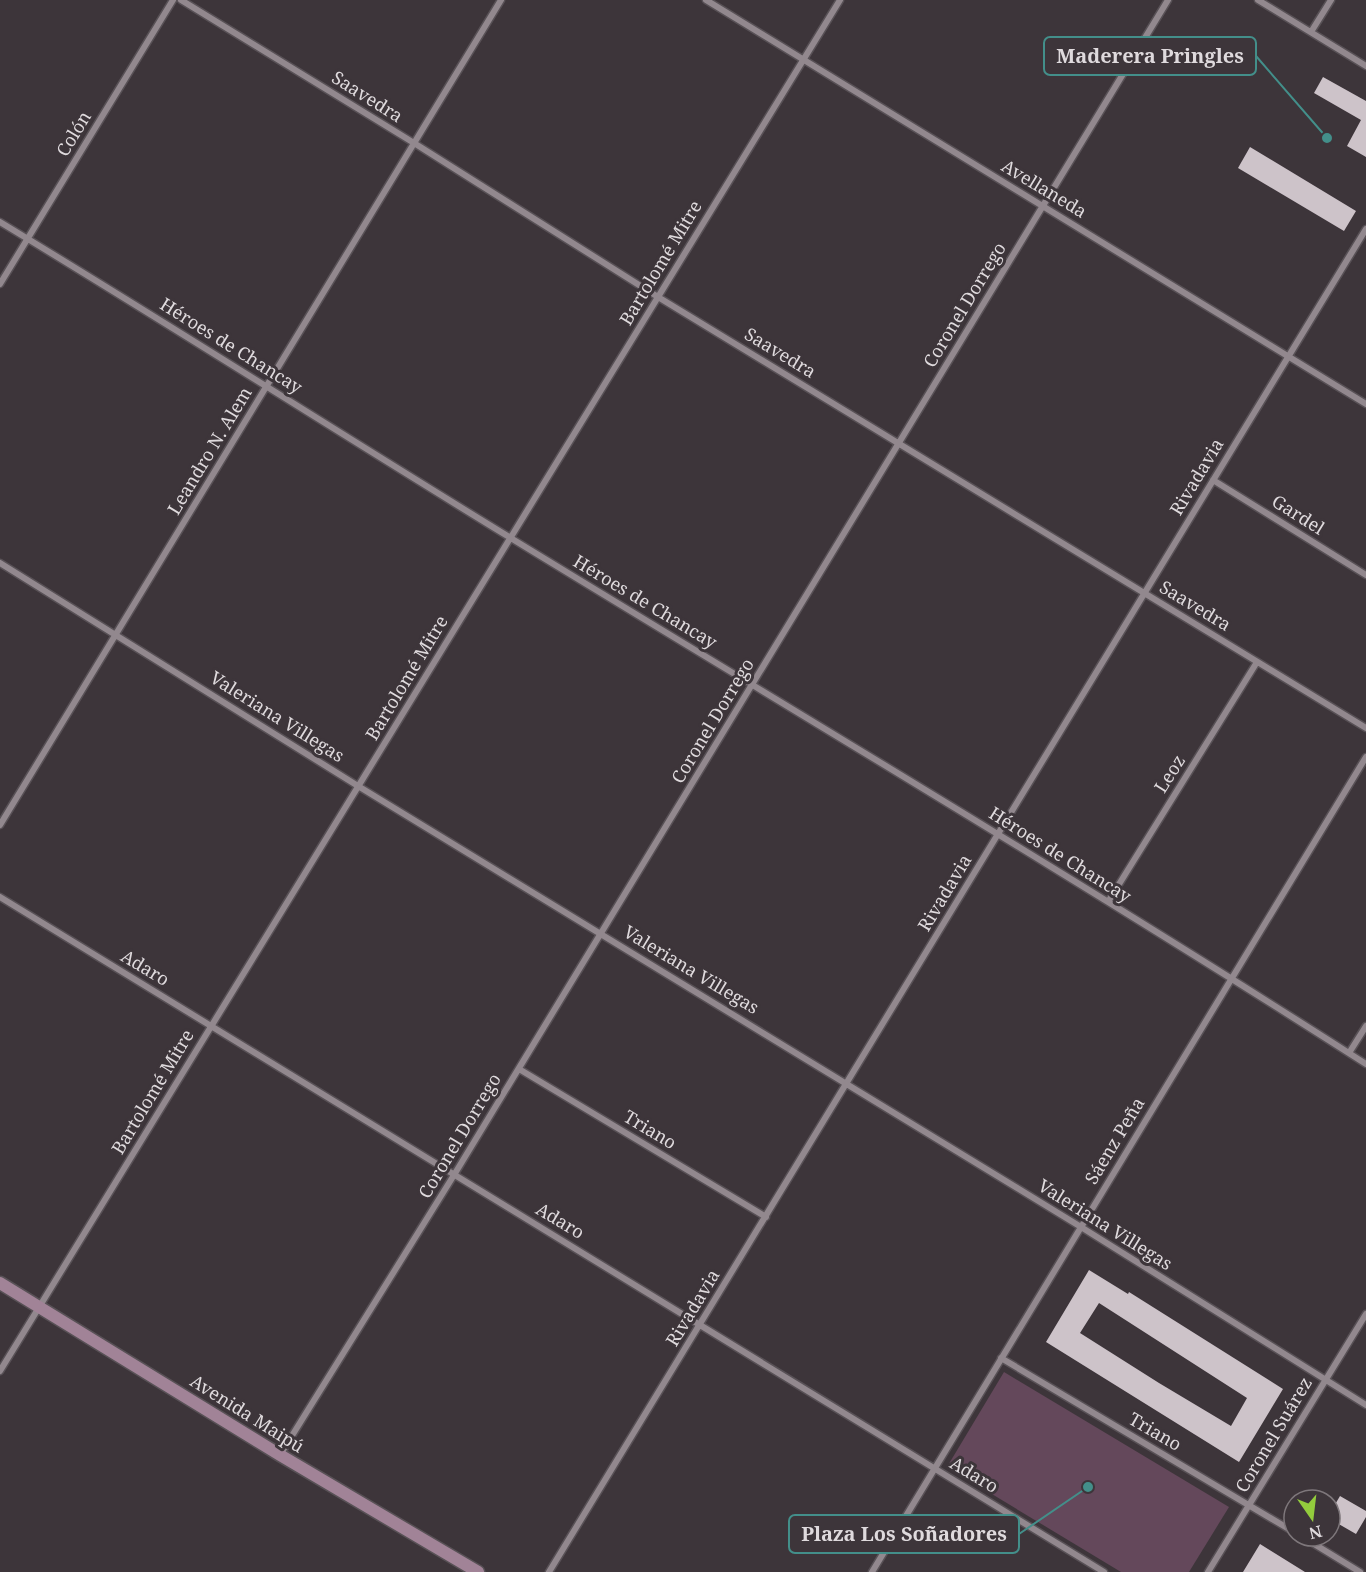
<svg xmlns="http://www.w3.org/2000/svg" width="1366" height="1572" font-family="'Noto Serif',serif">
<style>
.green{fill:#64485b}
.building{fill:#cdc3c9;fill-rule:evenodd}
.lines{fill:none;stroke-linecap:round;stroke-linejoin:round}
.minor-casing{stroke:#585156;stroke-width:9}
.secondary-casing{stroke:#585156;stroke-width:15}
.minor{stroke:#92888e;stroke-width:6}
.secondary{stroke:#a18397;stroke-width:12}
.labels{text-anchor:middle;stroke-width:6;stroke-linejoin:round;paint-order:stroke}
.street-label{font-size:18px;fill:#dfdadd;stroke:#3d353a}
.leader{fill:none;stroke:#438f8a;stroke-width:2}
.callout-dot{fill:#438f8a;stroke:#3d353a;stroke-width:2}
.callout{fill:#3d353a;stroke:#438f8a;stroke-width:2}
.callout-label{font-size:20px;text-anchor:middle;font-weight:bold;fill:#dfdadd}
</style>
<rect width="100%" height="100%" fill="#3d353a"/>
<path class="green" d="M1004 1372 1229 1507 1189 1572H1121L947 1467Z"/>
<path class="building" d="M1323 77 1366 101V157L1347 146 1361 120 1314 93Z
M1250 147 1356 211 1344 231 1238 168Z
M1089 1270 1128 1294 1129 1292 1283 1389 1239 1462 1046 1342ZM1099 1303 1247 1398 1231 1426 1159 1383 1080 1333Z
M1340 1496 1366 1511V1517L1356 1534 1330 1519V1513Z
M1260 1544 1305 1572H1243Z"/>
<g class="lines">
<g class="minor-casing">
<path id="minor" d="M181 0 414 143 658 297 1366 728
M706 0 1366 404
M1258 0 1366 66
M1311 32 1331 0
M0 222C172 326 342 435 514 540 799 714 1085 884 1366 1064
M0 284 173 0
M1213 480 1366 575
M0 563 358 786 1081 1227 1366 1405
M0 825 501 0
M0 897 1104 1572
M1108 902 1257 662
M1349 1053 1366 1026
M519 1069 766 1217
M1001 1358 1294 1532
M0 1371 840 0
M280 1455 454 1175 1168 0
M1301 1536 1360 1572
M549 1572 1366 229
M872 1572 1366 757
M1208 1572 1366 1314"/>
</g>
<g class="secondary-casing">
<path id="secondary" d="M0 1283 280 1455 478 1572"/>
</g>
<use href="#minor" class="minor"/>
<use href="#secondary" class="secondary"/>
</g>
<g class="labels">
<g class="street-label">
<text transform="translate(367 97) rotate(32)" y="6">Saavedra</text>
<text transform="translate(74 134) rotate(-59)" y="6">Colón</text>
<text transform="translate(1044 189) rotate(31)" y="6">Avellaneda</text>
<text transform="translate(661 263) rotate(-59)" y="6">Bartolomé Mitre</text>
<text transform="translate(965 305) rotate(-59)" y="6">Coronel Dorrego</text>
<text transform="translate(231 346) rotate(32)" y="6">Héroes de Chancay</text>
<text transform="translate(780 353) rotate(31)" y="6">Saavedra</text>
<text transform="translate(210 451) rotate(-59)" y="6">Leandro N. Alem</text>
<text transform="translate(1197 477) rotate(-59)" y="6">Rivadavia</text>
<text transform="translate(1298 515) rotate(32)" y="6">Gardel</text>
<text transform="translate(645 602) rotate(31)" y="6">Héroes de Chancay</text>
<text transform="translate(1195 606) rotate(31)" y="6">Saavedra</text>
<text transform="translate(407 678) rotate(-59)" y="6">Bartolomé Mitre</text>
<text transform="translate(277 717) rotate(32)" y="6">Valeriana Villegas</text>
<text transform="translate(713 721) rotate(-59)" y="6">Coronel Dorrego</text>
<text transform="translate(1170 774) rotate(-58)" y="6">Leoz</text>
<text transform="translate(1060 855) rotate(32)" y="6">Héroes de Chancay</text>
<text transform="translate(945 893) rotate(-59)" y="6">Rivadavia</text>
<text transform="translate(145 968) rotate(31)" y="6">Adaro</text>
<text transform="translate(691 970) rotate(31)" y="6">Valeriana Villegas</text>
<text transform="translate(153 1092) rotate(-59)" y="6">Bartolomé Mitre</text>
<text transform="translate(650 1130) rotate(31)" y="6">Triano</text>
<text transform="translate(460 1136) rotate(-59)" y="6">Coronel Dorrego</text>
<text transform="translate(1115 1141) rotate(-59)" y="6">Sáenz Peña</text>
<text transform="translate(560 1221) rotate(31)" y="6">Adaro</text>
<text transform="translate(1105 1225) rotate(32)" y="6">Valeriana Villegas</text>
<text transform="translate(693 1308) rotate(-59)" y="6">Rivadavia</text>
<text transform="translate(247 1414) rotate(32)" y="6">Avenida Maipú</text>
<text transform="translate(1155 1432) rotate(30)" y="6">Triano</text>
<text transform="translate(1274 1435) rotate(-59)" y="6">Coronel Suárez</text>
<text transform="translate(974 1475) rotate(31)" y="6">Adaro</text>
</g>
</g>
<path class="leader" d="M1327 138L1256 56M1088 1487L1019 1534"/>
<g class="callout-dot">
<circle cx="1327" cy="138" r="6"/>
<circle cx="1088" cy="1487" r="6"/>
</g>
<g class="callout">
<rect x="1044" y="37" width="212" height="38" rx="6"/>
<rect x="789" y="1515" width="230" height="38" rx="6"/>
</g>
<g class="callout-label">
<text x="1150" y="63">Maderera Pringles</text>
<text x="904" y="1541">Plaza Los Soñadores</text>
</g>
<g transform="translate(1312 1518) rotate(166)"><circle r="28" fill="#3d353a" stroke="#7e777b" stroke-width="1.5"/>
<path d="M0-4.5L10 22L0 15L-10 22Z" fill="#93cc3d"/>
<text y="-9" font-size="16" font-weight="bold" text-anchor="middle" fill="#dfdadd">N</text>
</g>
</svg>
